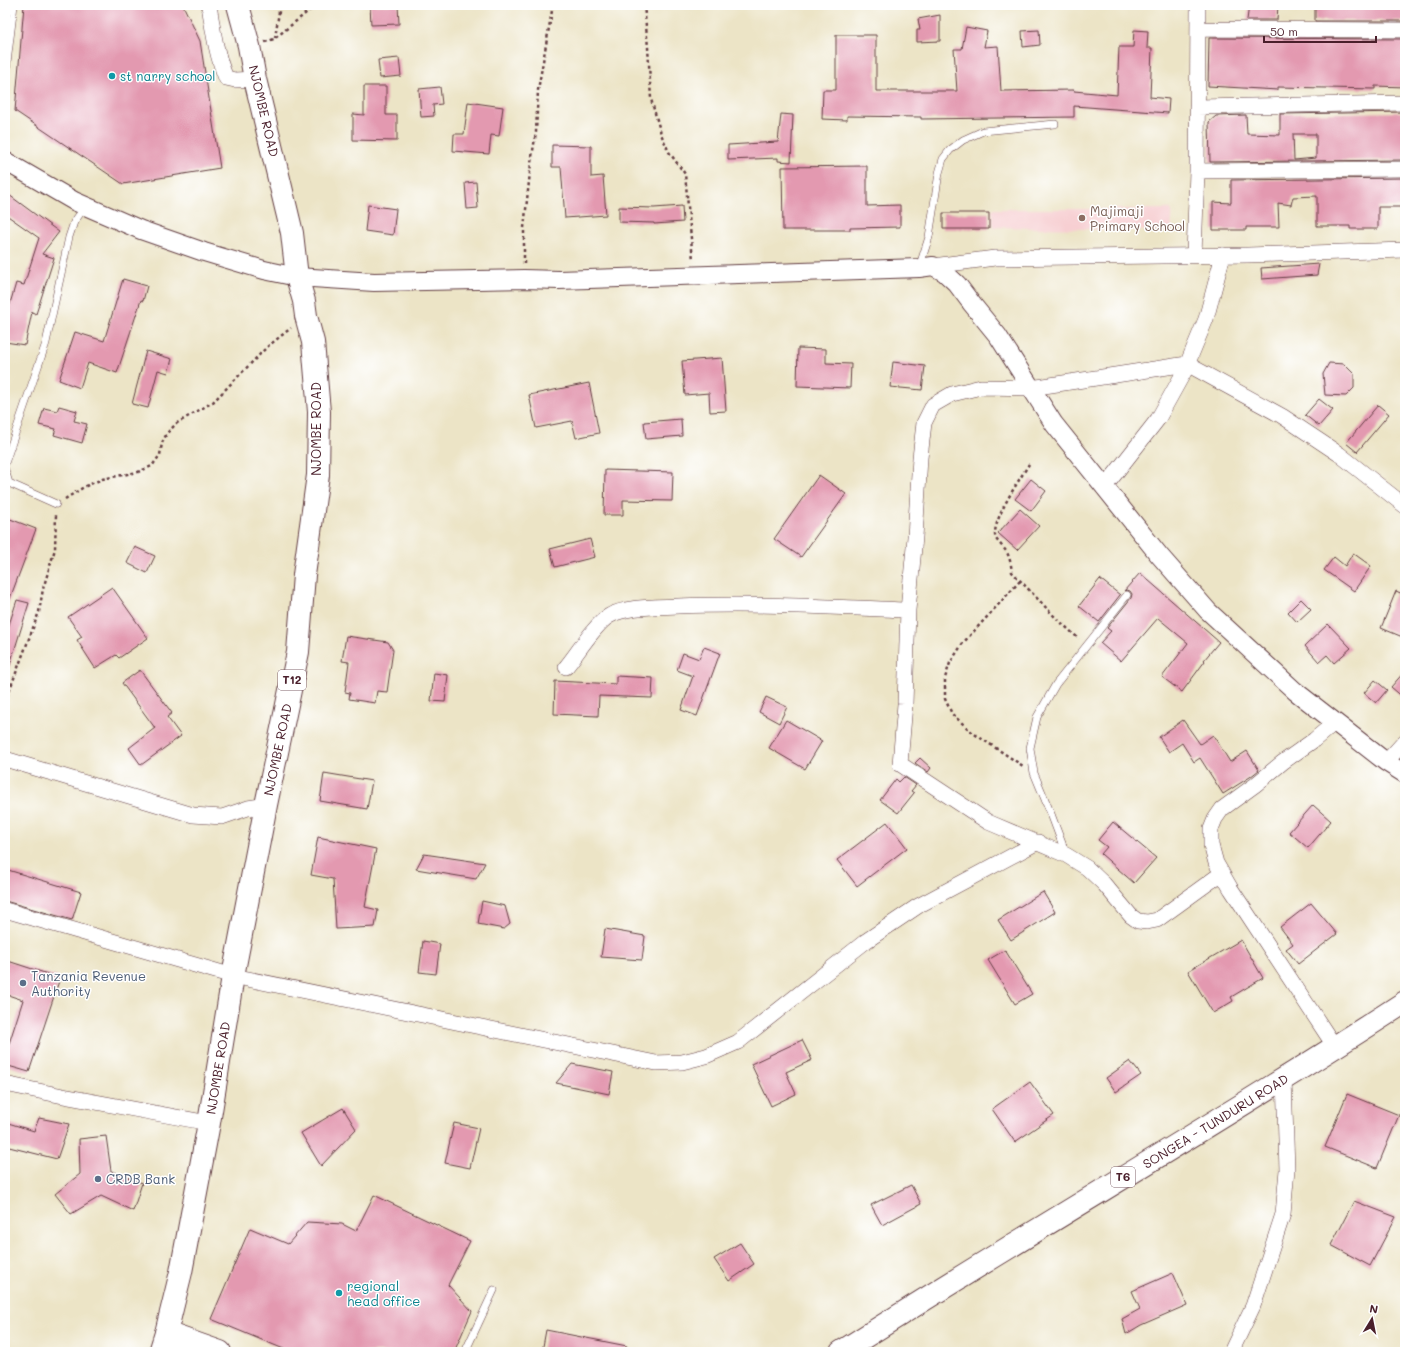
<svg xmlns="http://www.w3.org/2000/svg" width="1410" height="1357" font-family="Mali,sans-serif">
<style>
.built{fill:#f7cfd2}
.building{fill:#e399b0;fill-rule:evenodd}
.lines{fill:none;stroke-linecap:round;stroke-linejoin:round}
.service-casing{stroke:#623d42;stroke-width:8}
.minor-casing{stroke:#623d42;stroke-width:16}
.tertiary-casing{stroke:#623d42;stroke-width:20}
.trunk-casing{stroke:#623d42;stroke-width:24}
.path{stroke:#623d42;stroke-width:2.5;stroke-dasharray:3 3;stroke-linecap:butt}
.service{stroke:#fff;stroke-width:7}
.minor{stroke:#fff;stroke-width:15}
.tertiary{stroke:#fff;stroke-width:18}
.trunk{stroke:#fff;stroke-width:22}
.culture-dot{fill:#0f9aa8;stroke:#fff;stroke-width:1.5}
.education-dot{fill:#8d6e63;stroke:#fff;stroke-width:1.5}
.service-dot{fill:#5c6f8a;stroke:#fff;stroke-width:1.5}
.labels{text-anchor:middle;stroke-width:3;stroke-linejoin:round;paint-order:stroke}
.shield{fill:#fff;stroke:#80626b;stroke-width:1}
.shield-label{font-size:12px;font-weight:bold;fill:#4a1f2b}
.culture-label{font-size:13px;fill:#0d838f;stroke:#fff;text-anchor:start}
.street-label{font-size:13px;fill:#4a1f2b;stroke:#fff}
.education-label{font-size:13px;fill:#785e54;stroke:#fff;text-anchor:start}
.service-label{font-size:13px;fill:#4e5e75;stroke:#fff;text-anchor:start}
</style>
<rect width="100%" height="100%" fill="#fff"/>
<filter id="ink" filterUnits="userSpaceOnUse"><feTurbulence type="fractalNoise" baseFrequency=".025" numOctaves="2"/><feDisplacementMap in="SourceGraphic" scale="8" xChannelSelector="R" yChannelSelector="G"/><feConvolveMatrix kernelMatrix="1 2 1 2 8 2 1 2 1" color-interpolation-filters="sRGB"/></filter>
<filter id="wash" filterUnits="userSpaceOnUse"><feTurbulence type="fractalNoise" baseFrequency=".012" numOctaves="4" result="noise"/><feDisplacementMap in="SourceGraphic" scale="16" xChannelSelector="R" yChannelSelector="G"/><feGaussianBlur stdDeviation="0.9" result="paint"/><feColorMatrix in="noise" values="0 0 0 0 0 0 0 0 0 0 0 0 0 0 0 0 0 1.4 0 .05"/><feComposite in="paint" operator="in"/></filter>
<g filter="url(#wash)">
<rect width="100%" height="100%" fill="#ece4c6"/>
<path class="built" d="M992 209H1171L1172 231 993 227Z"/>
<g id="blocks">
<path class="building" d="M24 5H183L200 41 220 168 123 184 15 111Z
M370 5H398L399 24 371 25Z
M1249 5H1278L1277 20H1247Z
M1315 5H1395V8H1405V21H1315Z
M940 15V41L917 42V30H920L918 19Z
M966 27 987 31 984 47 998 46 1001 91 1074 90V91L1117 95 1119 47H1133L1134 30 1148 31 1147 48H1152L1150 97 1169 99 1168 113 1074 106V117L921 119V117L847 116V120L822 119 823 90H836V35H876V91H957L954 49H962Z
M1039 30 1040 45 1023 47 1022 31Z
M1209 38 1405 39V87L1375 86V89L1278 87V90L1208 86Z
M399 58 401 76 380 78 378 60Z
M364 86H386V115H397V141L353 140V114L364 115Z
M440 87 442 104 433 105 434 116 421 117 419 89Z
M468 102 503 107 499 136 491 135 489 154 453 151 454 134H464Z
M1405 112V160L1210 162 1209 122 1216 116 1246 115 1247 134 1280 135V114ZM1293 134H1316V158L1294 160Z
M781 114 793 115 791 162 778 161V158L728 160V145L778 142Z
M552 145 591 146V177L603 176 606 215 565 218 561 167H552Z
M867 166V206L900 205V227L850 228V230H783L782 167Z
M1405 178V207H1378V229H1350V226H1317V196L1293 197 1291 205 1278 203 1279 227H1246V230H1213V202L1231 203V180Z
M476 182 478 208 467 209 465 183Z
M5 192 59 232 42 254 54 258 36 314 32 312 25 345 5 342V314H7L16 283 24 285 39 238 5 214Z
M368 205 396 209 393 235 365 231Z
M682 206 683 222 654 224V223L619 222V207L654 208Z
M943 213H989V229H943Z
M1319 264 1317 275 1262 279 1261 268Z
M123 279 147 286 143 301 141 300 117 373 88 363 80 388 59 380 75 332 104 341Z
M798 348 826 349V363L851 364 850 388 797 386Z
M146 351 172 359 168 373 158 370 148 408 132 404Z
M722 358 726 411 710 412 709 393 685 395 682 361Z
M893 362 925 366 922 390 890 387Z
M1329 363 1344 364 1354 374V388L1346 396 1325 395 1323 374Z
M589 383 599 433 576 438 572 421 536 428 529 395Z
M1319 399 1333 410 1319 426 1305 415Z
M1378 405 1389 414 1357 452 1346 443Z
M59 406 77 411 74 421 87 424 82 443 54 435 56 429 39 425 44 408 57 411Z
M681 419 682 436 646 439 644 422Z
M605 470 673 472 672 501 623 500V515H604Z
M819 475 846 494 801 557 774 539Z
M1031 479 1046 491 1031 511 1015 499Z
M1020 509 1039 526 1017 550 998 533Z
M5 517 36 529 6 609H5Z
M590 539 595 557 555 567 550 549Z
M135 547 155 556 147 573 127 563Z
M1353 553 1371 566 1354 591 1324 570 1334 557 1345 566Z
M1140 573 1219 642 1204 660 1205 661 1182 692 1162 677 1188 643 1158 618 1121 661 1100 643 1111 631 1107 628 1131 598 1132 594 1130 591 1127 590 1124 591Z
M1100 579 1120 595 1099 622 1079 606Z
M112 587 148 638 119 658 116 655 95 668 77 640 82 637 68 617Z
M1396 591 1405 595V638L1381 628Z
M1301 599 1311 609 1297 622 1288 612Z
M17 600 29 603 8 671 5 670V637Z
M1328 624 1351 648 1334 663 1327 655 1319 662 1305 646Z
M346 636 388 642 393 650 387 692 377 691 375 703 349 699 350 693 345 692 349 662 342 661Z
M704 647 720 653 697 716 681 710 693 676 677 670 683 653 699 659Z
M140 670 172 713 167 717 181 736 141 765 129 748 155 728 122 683Z
M1405 671V699L1391 687Z
M434 673 448 675 445 702 431 701Z
M616 676 653 678 652 698 599 696 598 716 554 714 555 681 616 684Z
M1375 680 1387 690 1376 703 1364 693Z
M766 697 787 707 779 723 759 712Z
M786 720 822 741 805 769 769 748Z
M1183 720 1200 744 1213 735 1230 762 1247 751 1259 770 1250 777 1223 794 1200 758 1194 762 1182 743 1169 752 1159 737Z
M920 758 931 768 928 772 915 763Z
M324 773 372 781 367 809 320 801Z
M904 777 916 785 911 791 914 793 898 813 880 800 896 779 899 782Z
M1313 805 1331 821 1308 848 1289 832Z
M887 822 907 848 857 886 837 860Z
M1113 822 1156 858 1134 883 1101 854 1107 847 1098 840Z
M318 837 376 849 365 907 378 910 375 927 336 929 333 879 311 875Z
M424 854 485 863 476 879 416 869Z
M8 870 81 892 72 920 5 901V878Z
M1043 892 1055 912 1011 940 998 920Z
M482 901 505 906 510 924 504 929 478 924Z
M1311 903 1337 934 1298 964 1286 949 1293 944 1280 927Z
M605 929 645 936 642 960 601 957Z
M1241 940 1263 978 1231 997 1233 1001 1213 1013 1188 971Z
M423 941 440 944 436 974 419 972Z
M1005 950 1032 994 1015 1004 988 960Z
M5 960 60 978 29 1072 5 1065V1056L23 1000 5 994Z
M802 1040 812 1060 786 1072 796 1094 771 1106 751 1064Z
M1130 1061 1141 1075 1116 1092 1106 1078Z
M572 1064 613 1072 609 1094 556 1083Z
M1030 1082 1054 1115 1015 1142 992 1109Z
M1347 1094 1399 1115 1377 1168 1325 1147Z
M343 1108 356 1129 321 1166 301 1133Z
M39 1118 69 1124 57 1159 5 1146V1122L34 1131Z
M454 1123 479 1128 470 1168 445 1163Z
M106 1136 111 1171 142 1183 133 1211 101 1196 71 1214 55 1194 80 1174 79 1139Z
M911 1185 921 1204 882 1225 871 1205Z
M374 1195 470 1241 448 1285 472 1311 454 1352H291L211 1319 250 1228 288 1244 307 1222 342 1224 356 1231Z
M1354 1201 1396 1217 1370 1266 1331 1245Z
M740 1243 754 1264 729 1281 714 1259Z
M1173 1273 1187 1305 1141 1325 1126 1334 1122 1319 1140 1309 1132 1291Z
M546 1330 627 1346V1352H542Z"/>
</g>
</g>
<g filter="url(#ink)">
<use href="#blocks" fill-opacity="0" stroke="#623d42" stroke-width="1"/>
<g class="lines">
<g class="service-casing">
<path id="service" d="M5 79 14 5
M919 268 929 237 939 173 943 159 950 150 963 140 983 131 1055 124
M5 463 46 343 69 237 74 222 85 207
M5 470 9 483 56 504
M1066 854 1051 814 1034 773 1030 748 1037 717 1056 684 1127 595
M465 1352 494 1290"/>
</g>
<g class="minor-casing">
<path id="minor" d="M209 5C213 30 216 54 226 78L235 80 255 79
M1198 29 1405 30
M1197 107 1405 103
M1197 171 1405 169
M1194 255 1197 171 1198 5
M933 266 995 258 1248 255 1405 250
M1104 488 1158 419 1184 372 1206 319 1223 255
M566 667C577 654 595 624 609 616 626 606 658 607 678 606 754 603 832 607 908 610
M1334 723 1314 740 1283 762 1255 785 1222 809 1215 819 1211 829V845L1216 863 1231 889 1335 1047
M5 759 193 815 222 817 248 808 266 805
M1386 762 1405 741
M1222 873 1157 920 1147 922 1138 921 1131 916 1104 884 1087 868 1066 855 988 822 900 764 905 704 908 610 915 537 920 458 924 423 933 405 952 394 981 387 1031 388 1187 364 1282 416 1339 454 1405 506
M5 910 233 976 656 1063 682 1062 706 1056 738 1042 866 941 918 906 1038 842
M5 1084 63 1096 209 1123
M1231 1352 1253 1306 1283 1214 1287 1170 1284 1079"/>
</g>
<g class="tertiary-casing">
<path id="tertiary" d="M5 161 74 201 141 230 204 252 264 270 297 277 374 282 524 279 559 280 919 268 933 266 944 272 957 284 972 304 998 336 1054 424 1159 555 1208 611 1295 691 1386 762 1405 774"/>
</g>
<g class="trunk-casing">
<g id="trunk">
<path d="M166 1333 220 1352"/>
<path id="s1" d="M160 1352 166 1333 181 1272 209 1123 233 976 266 805 298 652 304 575 318 475 319 412 313 342 306 316 304 301 297 277 292 233 255 79 249 46 238 5"/>
<path id="s2" d="M841 1352C1027 1233 1219 1123 1405 1002"/>
</g>
</g>
<path class="path" d="M644 5 648 47 651 99 661 134 669 152 685 174 693 260
M275 38 280 5
M265 42 274 39 316 5
M524 264V228L531 163 536 132 538 90 553 5
M1029 464C1020 479 989 524 996 539 999 543 1003 547 1006 551 1010 557 1011 565 1012 572L1054 616 1079 639
M65 499 84 487 102 479 138 472 152 466 160 455 162 443 167 433 177 423 213 402 267 347 291 328
M1020 581 963 643 950 663 945 678V699L952 714 973 733 1023 766
M5 702 39 612 43 589 55 549 56 514"/>
<use href="#service" class="service"/>
<use href="#minor" class="minor"/>
<use href="#tertiary" class="tertiary"/>
<use href="#trunk" class="trunk"/>
</g>
</g>
<g class="culture-dot">
<circle cx="112" cy="76" r="4"/>
<circle cx="339" cy="1293" r="4"/>
</g>
<circle class="education-dot" cx="1082" cy="218" r="4"/>
<g class="service-dot">
<circle cx="23" cy="983" r="4"/>
<circle cx="98" cy="1179" r="4"/>
</g>
<g class="labels">
<g class="shield">
<rect x="278" y="670" width="28" height="20" rx="3"/>
<rect x="1111" y="1167" width="24" height="20" rx="3"/>
</g>
<g class="shield-label">
<text x="292" y="684">T12</text>
<text x="1123" y="1181">T6</text>
</g>
<g class="culture-label">
<text x="120" y="81">st narry school</text>
<text x="347" y="1291">regional<tspan x="347" dy="15">head office</tspan></text>
</g>
<g class="street-label">
<text transform="translate(264 111) rotate(77)" y="5">NJOMBE ROAD</text>
<text transform="translate(316 429) rotate(-90)" y="5">NJOMBE ROAD</text>
<text dy="5" stroke="none"><textPath href="#s1" startOffset="614">NJOMBE ROAD</textPath></text>
<text dy="5" stroke="none"><textPath href="#s1" startOffset="290">NJOMBE ROAD</textPath></text>
<text dy="5" stroke="none"><textPath href="#s2" startOffset="440">SONGEA - TUNDURU ROAD</textPath></text>
</g>
<g class="education-label">
<text x="1090" y="216">Majimaji<tspan x="1090" dy="15">Primary School</tspan></text>
</g>
<g class="service-label">
<text x="31" y="981">Tanzania Revenue<tspan x="31" dy="15">Authority</tspan></text>
<text x="106" y="1184">CRDB Bank</text>
</g>
</g>
<rect width="1410" height="1357" fill="none" stroke="#fff" stroke-width="20"/>
<g transform="translate(1372 1319) rotate(10)" stroke="#ffffff" stroke-width="3" paint-order="stroke">
<path d="M0-3L7 15L0 10L-7 15Z" fill="#4a1f2b"/>
<text y="-6" font-size="11" font-weight="bold" text-anchor="middle" fill="#4a1f2b">N</text>
</g>
<path d="M1264 36v6h112v-6" fill="none" stroke="#4a1f2b" stroke-width="2"/>
<text x="1270" y="36" font-size="12" fill="#4a1f2b" stroke="#ffffff" stroke-width="3" paint-order="stroke">50 m</text>
</svg>
